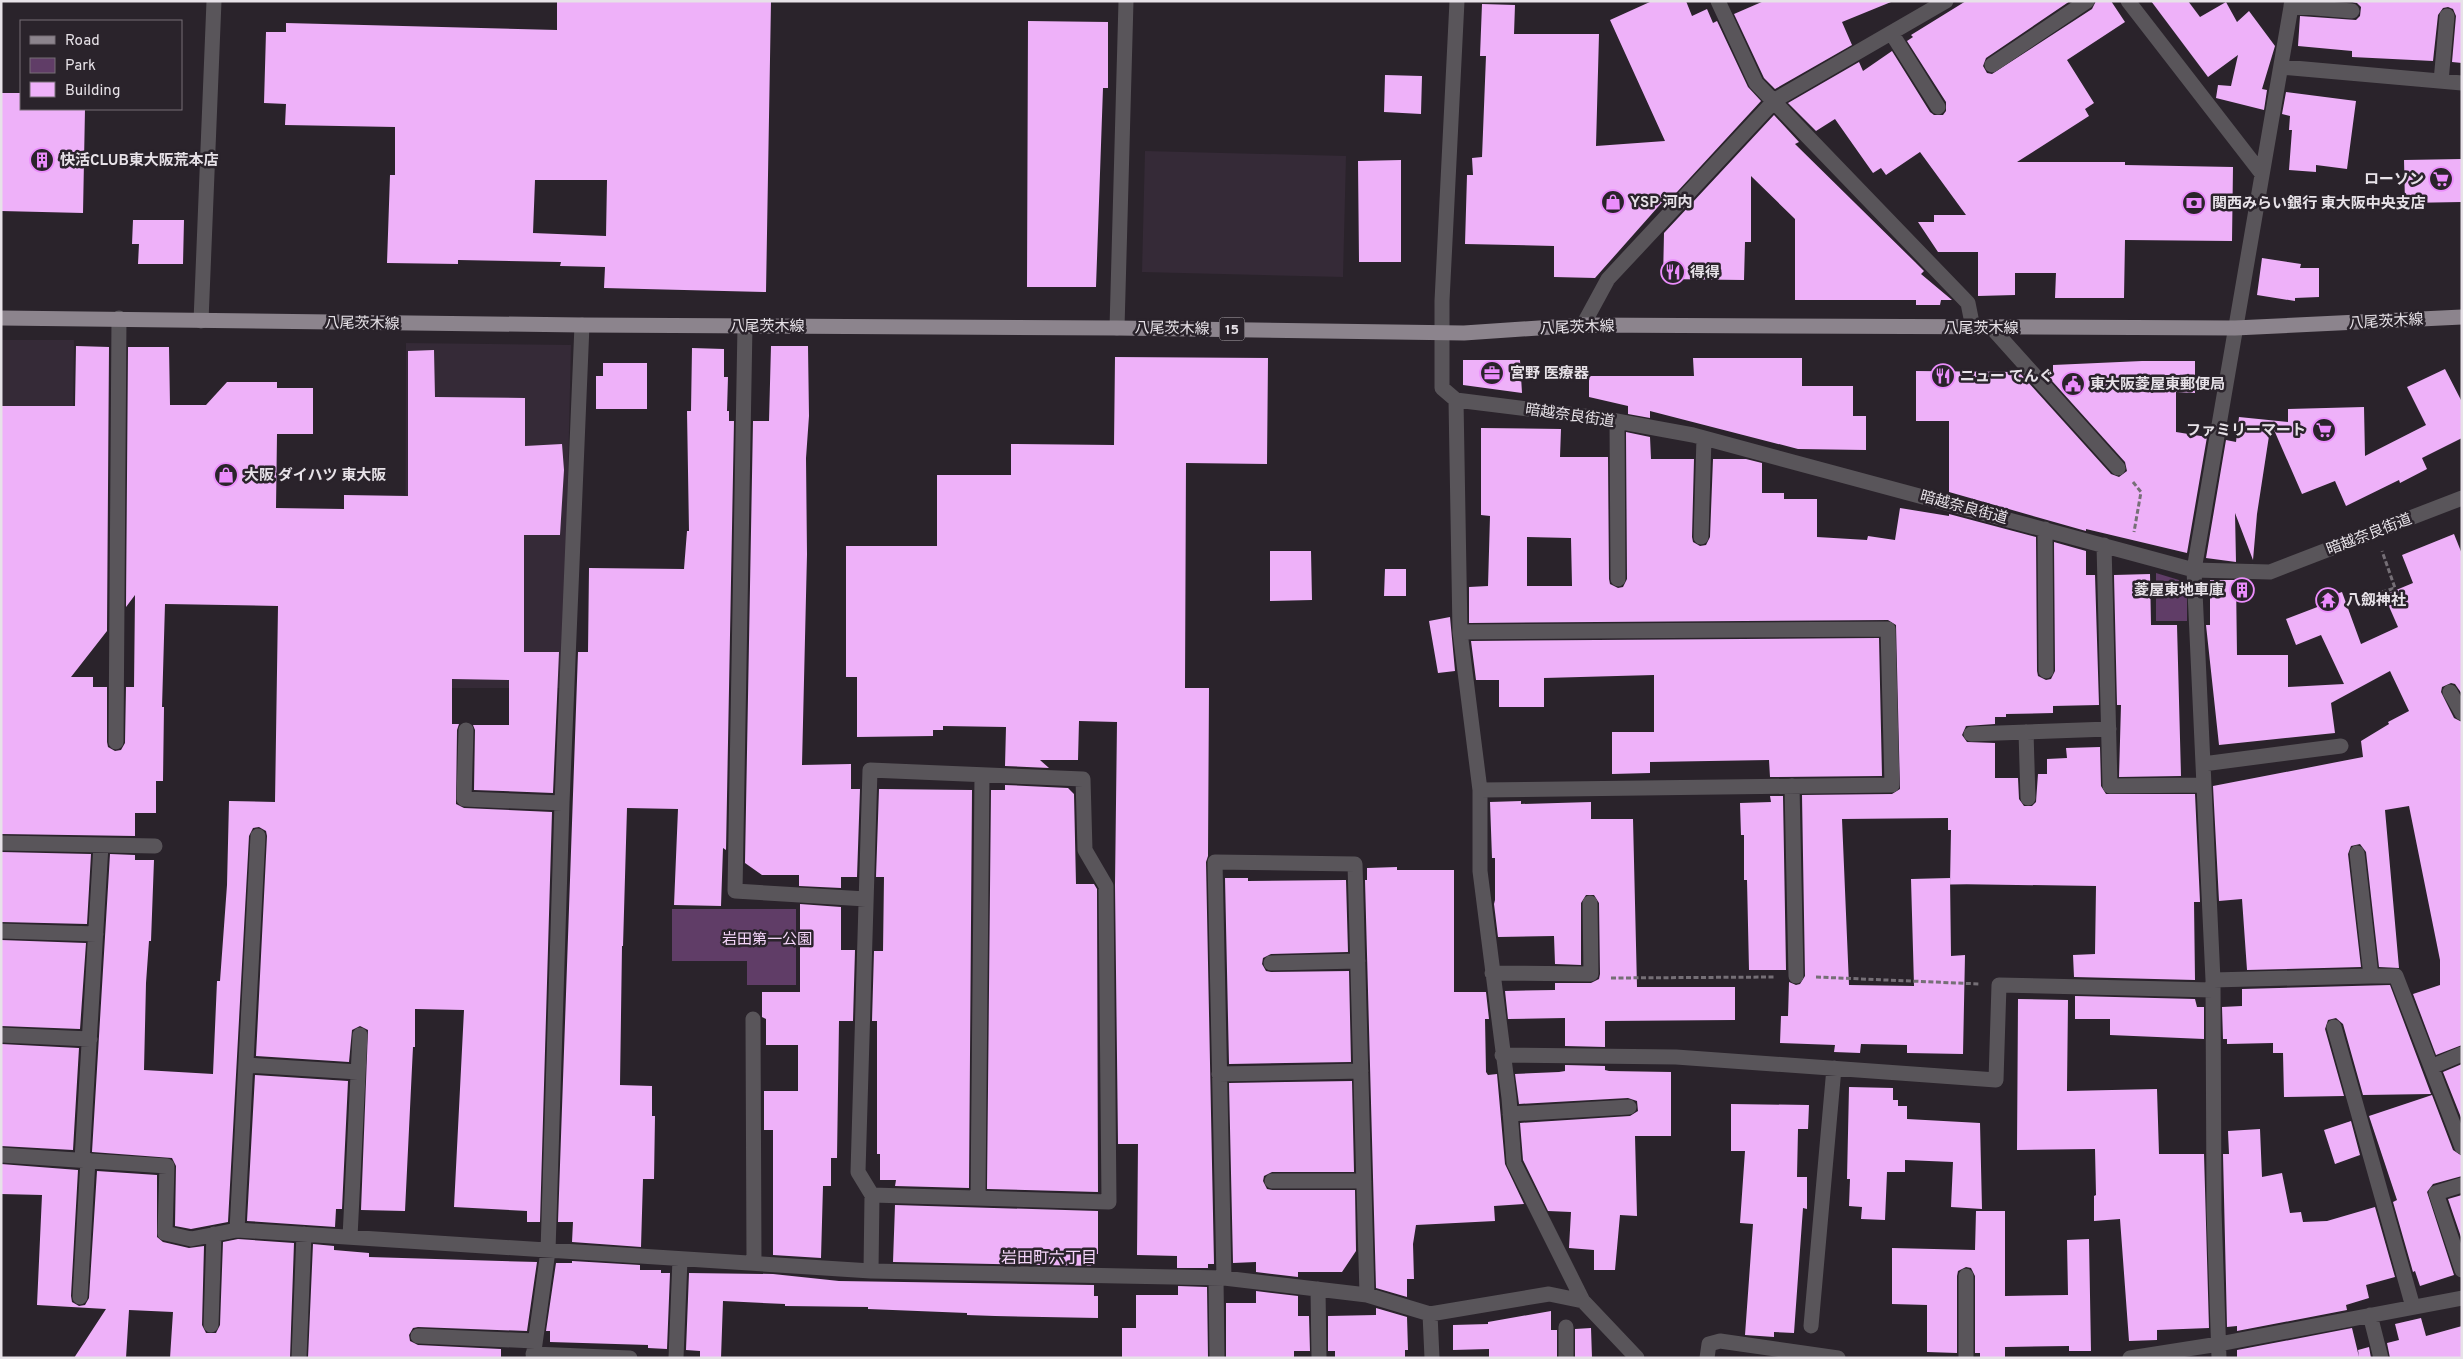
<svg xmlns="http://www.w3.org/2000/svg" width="2463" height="1359" font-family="Overpass,'Noto Sans JP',sans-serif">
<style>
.built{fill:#352a37}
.green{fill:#603d67}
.building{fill:#eeb1f9;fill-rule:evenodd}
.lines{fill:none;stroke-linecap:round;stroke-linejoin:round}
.path{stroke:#756f76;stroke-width:3;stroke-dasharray:5 2.5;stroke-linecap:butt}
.minor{stroke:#59555a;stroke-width:15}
.major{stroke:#8c848d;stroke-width:15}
.labels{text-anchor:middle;stroke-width:5;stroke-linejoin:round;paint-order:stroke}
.shield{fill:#2a232b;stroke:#aea9af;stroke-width:1}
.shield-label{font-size:14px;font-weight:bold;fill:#e7e2e8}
.poi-label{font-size:15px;font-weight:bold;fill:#e7e2e8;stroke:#2a232b;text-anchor:start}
.street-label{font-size:15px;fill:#e7e2e8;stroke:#2a232b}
.park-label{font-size:15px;fill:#f5d6fa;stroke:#2a232b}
.neighbourhood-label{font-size:16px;fill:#f5d5fa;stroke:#2a232b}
</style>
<rect width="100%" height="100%" fill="#2a232b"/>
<path class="built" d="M1145 151 1346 156 1343 277 1142 272Z
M1 340H74L68 774 1 771Z
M406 343 571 345 563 688H405Z"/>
<path class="green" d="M2156 573 2179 580 2187 588V621H2156Z
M672 909H796V985H747V961H672Z"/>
<path class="building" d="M557 1H771L766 292 604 288 605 267 560 266 561 262 458 260V264L387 263 390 175H395V127L285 125 286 104 264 103 266 32H286V23L557 30ZM535 180H607L606 236 533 233Z
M1652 1H1686L1692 16 1707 9 1713 23 1717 21 1748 87 1761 101 1665 205V199L1595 278 1554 277V246L1465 244 1467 175H1473L1472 158 1482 157 1486 56H1480L1482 4 1515 5 1514 34H1599L1596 146 1665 141 1610 20Z
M1764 1H1891V2L1842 22 1852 45 1775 89 1764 78 1734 14Z
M1966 1H2070L1986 58 1983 66 1987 73 1992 74 2092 9 2096 1H2111L2125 22 2067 60 2094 103 2085 109 2089 116 2017 162H2125V165L2233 167 2232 241 2125 240 2124 298H2055L2056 273H2015V295L1978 296V252H1938L1918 222H1934V215H1966L1920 152 1886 175 1881 168 1873 173 1835 119 1816 131 1788 103 1859 62 1863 71 1892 51 1930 112 1934 115H1943L1946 111V102L1907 41 1913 37 1911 35Z
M2151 1H2188L2200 17 2226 2 2237 22 2249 11 2275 46 2262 89 2267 90 2264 110 2216 98 2218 85 2231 86 2238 55 2208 77Z
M2348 1H2462V63L2452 62 2456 16 2453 9 2448 7 2443 8 2438 15 2433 61 2352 57V51L2298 46 2300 16 2356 20 2360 16 2361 7 2357 3Z
M1028 21 1108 22V88H1103L1096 287H1027Z
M1385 75 1422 76 1421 114 1384 112Z
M2286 92 2356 101 2347 169 2316 165V172L2289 170 2292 130H2289L2290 116 2282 114Z
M1 93H21V109H85L83 213 1 211Z
M1774 115 1799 142 1795 144 1915 262 1924 271 1921 274 1952 300H1941L1940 305H1916V300H1795V219L1751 176V242H1745L1744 280 1663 279 1664 233Z
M2462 159V202L2405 203 2404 160Z
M1401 160V262H1359L1358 161Z
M133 220H184L183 264H138L139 244H132Z
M2262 258 2301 264 2300 268H2319V297L2295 298V301L2257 295Z
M76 346 109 347 107 631 71 677H93V687H107V742L108 747 115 751 121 750 125 743 126 687H134L135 595 126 607 128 347H169L170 405H206L227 382H277V388H313V434H277L276 508 344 509V495L408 496V351L434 350 435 397 525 398V446L562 444 564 470 560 535H524V652H559L553 793 474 790 475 730 473 725H509V680L452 679V724H459L457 730 456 804 464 808 552 812 540 1222H527V1211L454 1207 464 1010 415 1009V1047H413L405 1211 361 1210 368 1030 360 1026 352 1030 349 1062 256 1056 267 836 266 831 259 827 253 828 249 836 228 1222 191 1229 175 1226 176 1166 172 1158 92 1152 110 854 135 855V860H154L151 941H149L146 983 144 1070 213 1074 217 981H220L227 885 229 801 275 802 278 606 165 604 162 707H164L163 781H156V813H135V836L1 834V406H75Z
M771 346H808L809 416 806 458 807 554 802 765 851 764V789H860L857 877H841V888L799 886V875H762L745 863 753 421H769Z
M692 348 724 349V377H728L727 411H729V421H734L726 850 723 848 721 906 674 905 678 809 627 808 623 946H622L620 1085 652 1086V1116H655L654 1179H643L641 1247 572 1242 573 1222H558L578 652H588L589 568 684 569 687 531H689L687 411H691Z
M1115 357 1268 358 1267 464 1186 463 1185 688H1209L1208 856 1206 862 1214 1264H1208V1268H1177V1256L1137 1255 1138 1144H1118L1115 885 1117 722 1079 721 1078 760H1040L1049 768 1005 766 1006 727 943 726V730H933V736L857 737V677H846V546H937V475H1011V444L1114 445Z
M1693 358H1802V386H1853V416H1866V450L1798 449 1650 411V418L1628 414V406L1589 397V376H1694Z
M1463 360H1520L1522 393 1463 385Z
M2142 361H2195V393L2176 392V432L2207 437 2187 553 2086 529V531L1949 492V421H1916V371L2019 372 2111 474 2119 477 2127 471 2125 462 2044 372H2053V365Z
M603 363H647V409H596V376H603Z
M2445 369 2462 402V438L2422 458 2427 469 2400 483 2399 480 2346 506 2335 481 2302 494 2271 423 2257 514 2253 560 2235 513 2236 562 2206 558 2226 440 2236 442 2239 417 2288 422V409L2364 407 2365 456 2426 425 2407 387Z
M1481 428 1561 429 1560 457H1608L1609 579 1610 584 1618 588 1623 587 1627 579 1626 432 1650 437 1651 459H1694L1692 537 1693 542 1700 546 1706 545 1710 537 1713 459H1746L1762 463V493H1784V499H1817V537L1867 540 1868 536 1895 540 1900 508 1949 516V514L2036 537 2037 671 2038 676 2046 680 2051 679 2055 671 2054 542 2086 551V575H2095L2099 705 2053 706V713L2006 714V717H1995V724L1966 726 1962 735 1967 742 1995 743V778H2018L2019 799 2024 806H2032L2036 802 2038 774H2047V759L2067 758 2066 748 2100 747 2101 786 2106 794H2195L2200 902H2194L2195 980 2074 977 2073 955 2095 954 2096 886 1950 884 1951 830H1948V818L1842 819 1849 985 1914 986 1911 879 1950 878 1951 956 1965 955 1963 1054 1907 1053V1045L1861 1044 1860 1053 1834 1052 1835 1045 1780 1043 1781 1016H1788L1789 982 1796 985 1800 984 1805 976 1802 795 1892 794 1900 789 1896 625 1888 620 1469 623V587L1488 586 1490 516 1481 515ZM1527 537 1571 538 1572 586H1527Z
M2454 534 2462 554V694L2455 684 2451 683 2442 687 2441 692 2454 718 2462 722V1045L2436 1055 2413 994 2440 985V960L2409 806 2385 810 2399 968 2379 967 2366 852 2360 844 2351 846 2348 854 2361 967 2247 970 2242 899 2219 901 2213 786 2363 757 2361 741 2389 724 2388 722 2409 711 2390 671 2331 703 2335 733 2219 745 2206 625H2210V580H2236L2237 655H2288V687L2344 684 2321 635 2296 645 2286 619 2320 606 2318 600 2342 592 2361 644 2398 627 2384 595 2413 583 2402 555Z
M1270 551H1311L1312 600 1270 601Z
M1385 569H1406V596H1384Z
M2150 574 2151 625H2177L2181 776 2119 777 2121 705H2117L2114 575Z
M1450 617 1455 671 1438 673 1429 621Z
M1879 638 1882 776 1770 777 1769 760 1650 762V773L1612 774V732H1654V675L1544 678V707H1499V680H1476L1471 641Z
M1005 785 1068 788 1074 794 1076 884H1094L1097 889 1098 1192 987 1189 991 790H1005Z
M879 789 972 790 969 1188 895 1186 896 1180H880V1154H877V1021H872L874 951H883L884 877H876Z
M1770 796H1783L1786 970H1749L1747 880H1744V835H1741L1740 803 1771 802Z
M1521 801V804L1591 802V819H1633L1637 987H1735V1020L1605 1021V1047L1565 1046V1018L1508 1019 1505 991 1555 990V983H1591L1599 979 1600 974 1599 903 1594 895H1586L1581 903V965L1555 964 1554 936 1498 937 1494 904 1495 900V858H1492L1490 802Z
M1 852 91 854 87 924 1 922Z
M1397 867V870H1454V992H1486L1489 1019H1485L1486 1072 1488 1075 1497 1074 1505 1164 1524 1204 1494 1206 1495 1221 1416 1225 1413 1244 1414 1279H1407V1297L1376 1288 1365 880H1367V868Z
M1225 878H1248V881L1346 880 1348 952 1271 954 1263 958 1262 964 1266 971 1271 972 1349 971 1351 1062 1229 1064Z
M800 904 841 907V950H855L853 1021H839L837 1158H831V1186H823L821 1258 773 1255V1130H764V1091H798V1045H766V1019L762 1017V992H800Z
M1 940 86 943 80 1029 1 1026Z
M2390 985 2431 1094 2363 1095 2343 1024 2336 1018 2328 1020 2325 1029 2344 1096 2284 1097 2283 1053H2273V1043L2227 1044V1039H2223L2222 1007 2242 1006V989Z
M2075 996 2195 999 2197 1007H2204V1039L2110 1035V1019H2075Z
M2018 999 2068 1000 2067 1091 2157 1089 2159 1154H2204L2209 1328 2157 1330V1340L2129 1341 2120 1219 2094 1221V1196L2096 1195 2095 1149 2017 1150Z
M1 1044 79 1048 73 1150 1 1146Z
M2462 1064V1120L2443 1072Z
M1565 1065 1605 1066V1070L1609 1071 1671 1072V1136H1635L1637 1216 1620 1215 1615 1270H1594V1250L1569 1248 1571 1212 1548 1211 1523 1160 1520 1123 1630 1116 1638 1111 1637 1101 1628 1098 1519 1104 1515 1074 1559 1072 1565 1071Z
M255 1075 348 1081 342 1209H336L335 1227 247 1221Z
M1352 1081 1354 1172H1272L1264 1176 1263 1181 1267 1189 1272 1190H1355L1356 1251 1342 1272H1298V1277L1256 1272V1262L1233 1263 1229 1083Z
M1849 1087 1893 1088V1100H1898V1106H1907V1119L1980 1123 1982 1209 1951 1207 1953 1162 1905 1160V1172H1887L1885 1220 1861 1219 1862 1207 1849 1206 1850 1179H1847Z
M2432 1095 2453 1150 2462 1156V1176L2433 1184 2427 1192 2454 1275 2420 1286 2415 1271 2413 1272 2393 1202 2397 1200 2369 1116Z
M1731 1104 1809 1105 1808 1129H1798L1797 1177H1807V1209L1803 1208 1794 1333 1774 1332V1337L1745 1335 1753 1224 1740 1223 1745 1151H1731Z
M2351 1121 2360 1155 2335 1164 2324 1130Z
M2260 1129 2262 1177 2282 1173 2290 1213 2301 1212 2303 1222 2327 1221 2375 1207 2395 1277 2366 1285 2369 1298 2346 1305 2347 1310 2237 1331V1326L2227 1327 2223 1154H2229L2228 1131Z
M1 1164 78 1170 71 1296 72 1302 79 1306 85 1305 89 1298 97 1171 157 1175V1237L163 1242 189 1248 204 1246 202 1325 206 1333H216L220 1325 223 1242 238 1239 294 1243 290 1358H170L173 1312 129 1310 126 1358H74L106 1309 37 1305 42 1195 1 1194Z
M2462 1195V1240L2448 1199Z
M895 1205 1098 1211V1254H1095V1266L893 1262Z
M1976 1211H2005V1296L2068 1295 2067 1240 2089 1239 2091 1351H2069V1346L2005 1347V1358H1980V1353H1975V1276L1971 1268 1966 1267 1958 1271 1957 1276V1353L1927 1352V1305L1892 1304V1248L1975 1250Z
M313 1244 334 1246V1250L369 1253V1257L537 1262 527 1331 418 1327 413 1328 409 1335 410 1341 418 1345 501 1349V1358H308Z
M572 1261 640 1265V1270H661V1273H670L667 1349 648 1348V1345L550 1342V1331H546L556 1263H572Z
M689 1273 773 1274 839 1281 1094 1285V1296H1098V1318L995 1316 967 1315V1313L868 1309V1307L785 1306V1304L723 1301 721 1358H700V1351L686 1350Z
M1178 1286 1207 1287 1208 1358H1122V1328H1136V1295H1178Z
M1256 1291 1298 1296V1316H1309L1310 1351H1294V1358H1226V1303H1256Z
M1376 1308 1407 1317 1408 1350H1405V1357L1335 1358V1351H1328V1316L1376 1315Z
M1551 1311V1330H1557V1358H1489V1349L1453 1350V1325L1488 1324V1322Z
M2421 1318 2426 1336 2462 1326V1358H2390L2387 1343 2399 1340 2395 1324Z
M1591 1328 1592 1358H1575V1329Z
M2352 1328 2359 1357 2358 1350 2369 1347 2371 1358H2237V1350Z"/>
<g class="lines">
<path class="path" d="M2133 482 2141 492 2134 532
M2360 599 2395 588 2382 551
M1816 977 1980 984
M1611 978 1775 977"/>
<path class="minor" d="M1457 1 1442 301V388L1456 400 1460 632 1480 790V871L1509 1098 1514 1163 1583 1301 1637 1358
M1718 1 1756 83 1968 303 1973 328
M2128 1 2262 174
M2291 6 2352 11
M1892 34 1938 107
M1992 65 2087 1
M2282 67 2462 83
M2441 81 2447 16
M201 321 214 1
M745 325 735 891 866 899
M1583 325 1608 279 1775 100 1946 1
M1117 328 1126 1
M1992 328 2118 468
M1456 400 1600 418 1693 435 2194 570 2270 572 2462 498
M1617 421 1618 579
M2045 529 2046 671
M1701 537 1704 438
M2104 545 2110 786 2204 785
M1460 632 1888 629 1892 785 1480 790
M2450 692 2462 713
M466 730 464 799 562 803
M2026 732 2028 798
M1971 734 2109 729
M116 742 119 318
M2203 764 2341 746
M1792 786 1796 976
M1 843 155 846
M2357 853 2371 976H2396L2462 1147
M1 931 96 934
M1271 963 1358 961
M1492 973 1591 974 1590 903
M2213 980 2371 976
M753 1019 754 1263
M2334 1027 2413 1307
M1 1035 90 1039
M1502 1055 1676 1057 1996 1080 1999 985 2213 990
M246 1065 358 1072
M2431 1067 2462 1054
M1219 1074 1361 1071
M1510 1114 1629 1107
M1 1155 167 1166 165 1233 191 1239 237 1230 871 1271 1224 1278 1367 1295 1430 1314 1549 1294 1583 1301
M82 1160 101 845
M1272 1181H1364
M2462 1185 2436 1193 2462 1270
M978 1198 982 775
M237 1230 258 836
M350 1237 360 1035
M871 1271 872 1195 858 1172 870 770 1083 779 1085 850 1106 886 1109 1202 872 1195
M1216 1278 1217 1358
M1224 1278 1215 862 1355 864 1367 1295
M1318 1289 1319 1358
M80 1297 88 1160
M1430 1314 1432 1358
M2370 1315 2381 1358
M211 1325 214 1234
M1811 1326 1834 1068
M1566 1327V1358
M418 1336 535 1341
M533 1354 630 1358
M299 1358 304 1234
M533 1358 548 1251 562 803 582 325
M676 1358 680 1259
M1707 1358 1709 1344 1720 1341 1838 1358
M1966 1358V1276
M2130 1358 2219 1344 2462 1298
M2219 1358 2214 1210 2213 980 2194 570 2292 1"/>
<path class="major" d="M1 318 582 325 1117 328 1464 333 1583 325 2235 328 2462 317"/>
</g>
<defs>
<g id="building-ring" transform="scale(1.25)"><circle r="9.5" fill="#2a232b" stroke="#eb8dfc" stroke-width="1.5"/><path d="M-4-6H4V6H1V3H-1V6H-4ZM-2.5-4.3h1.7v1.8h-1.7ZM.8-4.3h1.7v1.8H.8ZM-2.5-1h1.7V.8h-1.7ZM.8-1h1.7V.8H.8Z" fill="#eb8dfc"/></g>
<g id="supermarket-ring" transform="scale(1.25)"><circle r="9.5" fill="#2a232b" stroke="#eb8dfc" stroke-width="1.5"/><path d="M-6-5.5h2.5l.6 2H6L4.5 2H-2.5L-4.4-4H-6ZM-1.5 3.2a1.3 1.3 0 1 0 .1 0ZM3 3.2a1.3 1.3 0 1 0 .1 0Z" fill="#eb8dfc"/></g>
<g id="shop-ring" transform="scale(1.25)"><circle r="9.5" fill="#2a232b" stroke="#eb8dfc" stroke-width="1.5"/><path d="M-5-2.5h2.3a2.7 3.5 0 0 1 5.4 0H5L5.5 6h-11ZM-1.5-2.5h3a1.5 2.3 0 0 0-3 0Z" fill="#eb8dfc"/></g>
<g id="bank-ring" transform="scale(1.25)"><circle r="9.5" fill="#2a232b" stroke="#eb8dfc" stroke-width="1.5"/><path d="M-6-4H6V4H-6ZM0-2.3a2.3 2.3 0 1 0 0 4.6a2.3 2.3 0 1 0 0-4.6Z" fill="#eb8dfc"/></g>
<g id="restaurant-ring" transform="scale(1.25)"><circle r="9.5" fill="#2a232b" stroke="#eb8dfc" stroke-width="1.5"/><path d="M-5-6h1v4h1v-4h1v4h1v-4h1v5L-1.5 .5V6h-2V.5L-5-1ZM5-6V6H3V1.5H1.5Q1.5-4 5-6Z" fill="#eb8dfc"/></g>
<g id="office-ring" transform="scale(1.25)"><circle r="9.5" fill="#2a232b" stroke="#eb8dfc" stroke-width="1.5"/><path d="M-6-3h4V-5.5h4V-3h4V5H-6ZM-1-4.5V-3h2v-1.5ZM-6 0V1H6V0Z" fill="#eb8dfc"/></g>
<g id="civic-ring" transform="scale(1.25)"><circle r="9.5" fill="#2a232b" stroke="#eb8dfc" stroke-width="1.5"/><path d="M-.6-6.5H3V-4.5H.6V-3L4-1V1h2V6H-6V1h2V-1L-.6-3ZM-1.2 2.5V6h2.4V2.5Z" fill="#eb8dfc"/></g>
<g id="temple-ring" transform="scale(1.25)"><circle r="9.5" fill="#2a232b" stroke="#eb8dfc" stroke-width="1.5"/><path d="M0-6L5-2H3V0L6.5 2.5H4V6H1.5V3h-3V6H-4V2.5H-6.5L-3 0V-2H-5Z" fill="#eb8dfc"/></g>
</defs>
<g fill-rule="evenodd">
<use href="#building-ring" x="42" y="160"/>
<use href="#supermarket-ring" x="2441" y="179"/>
<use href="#shop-ring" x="1613" y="202"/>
<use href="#bank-ring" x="2194" y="203"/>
<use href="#restaurant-ring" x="1673" y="272"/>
<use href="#office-ring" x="1492" y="373"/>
<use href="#restaurant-ring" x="1943" y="376"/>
<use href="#civic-ring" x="2073" y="384"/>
<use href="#supermarket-ring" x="2324" y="430"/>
<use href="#shop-ring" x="226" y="475"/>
<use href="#building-ring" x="2242" y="590"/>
<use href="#temple-ring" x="2328" y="600"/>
</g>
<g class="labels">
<rect class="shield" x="1219.5" y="317.5" width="25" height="23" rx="4"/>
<g class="shield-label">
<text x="1232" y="334">15</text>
</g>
<g class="poi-label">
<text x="60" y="165">快活CLUB東大阪荒本店</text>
<text x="2424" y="184" text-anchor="end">ローソン</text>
<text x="1630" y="207">YSP 河内</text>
<text x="2212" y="208">関西みらい銀行 東大阪中央支店</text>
<text x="1690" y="277">得得</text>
<text x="1510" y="378">宮野 医療器</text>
<text x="1960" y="381">ニュー てんぐ</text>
<text x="2090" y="389">東大阪菱屋東郵便局</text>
<text x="2306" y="435" text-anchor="end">ファミリーマート</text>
<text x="244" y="480">大阪 ダイハツ 東大阪</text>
<text x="2224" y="595" text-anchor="end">菱屋東地車庫</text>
<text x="2346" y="605">八劔神社</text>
</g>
<g class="street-label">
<text transform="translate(2386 321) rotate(-3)" y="5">八尾茨木線</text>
<text transform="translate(362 323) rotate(1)" y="5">八尾茨木線</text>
<text x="767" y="331">八尾茨木線</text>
<text transform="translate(1577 327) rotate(-2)" y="5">八尾茨木線</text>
<text transform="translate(1172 328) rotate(1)" y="5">八尾茨木線</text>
<text x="1981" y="333">八尾茨木線</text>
<text transform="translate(1570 415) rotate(8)" y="5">暗越奈良街道</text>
<text transform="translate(1964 507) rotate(15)" y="5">暗越奈良街道</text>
<text transform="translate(2369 534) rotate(-21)" y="5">暗越奈良街道</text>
</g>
<g class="park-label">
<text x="767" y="944">岩田第一公園</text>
</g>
<g class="neighbourhood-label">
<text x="1049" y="1263">岩田町六丁目</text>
</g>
</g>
<rect width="2463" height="1359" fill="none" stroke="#e7e2e8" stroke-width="5"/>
<rect x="20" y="20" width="162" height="90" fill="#2a232b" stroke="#766f77"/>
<rect x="30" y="36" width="25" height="8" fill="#8c848d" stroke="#766f77"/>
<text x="65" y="45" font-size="15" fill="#e7e2e8">Road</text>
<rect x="30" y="58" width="25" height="15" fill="#603d67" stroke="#766f77"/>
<text x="65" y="70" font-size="15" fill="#e7e2e8">Park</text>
<rect x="30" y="82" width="25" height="15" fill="#eeb1f9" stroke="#766f77"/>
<text x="65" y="95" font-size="15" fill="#e7e2e8">Building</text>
</svg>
